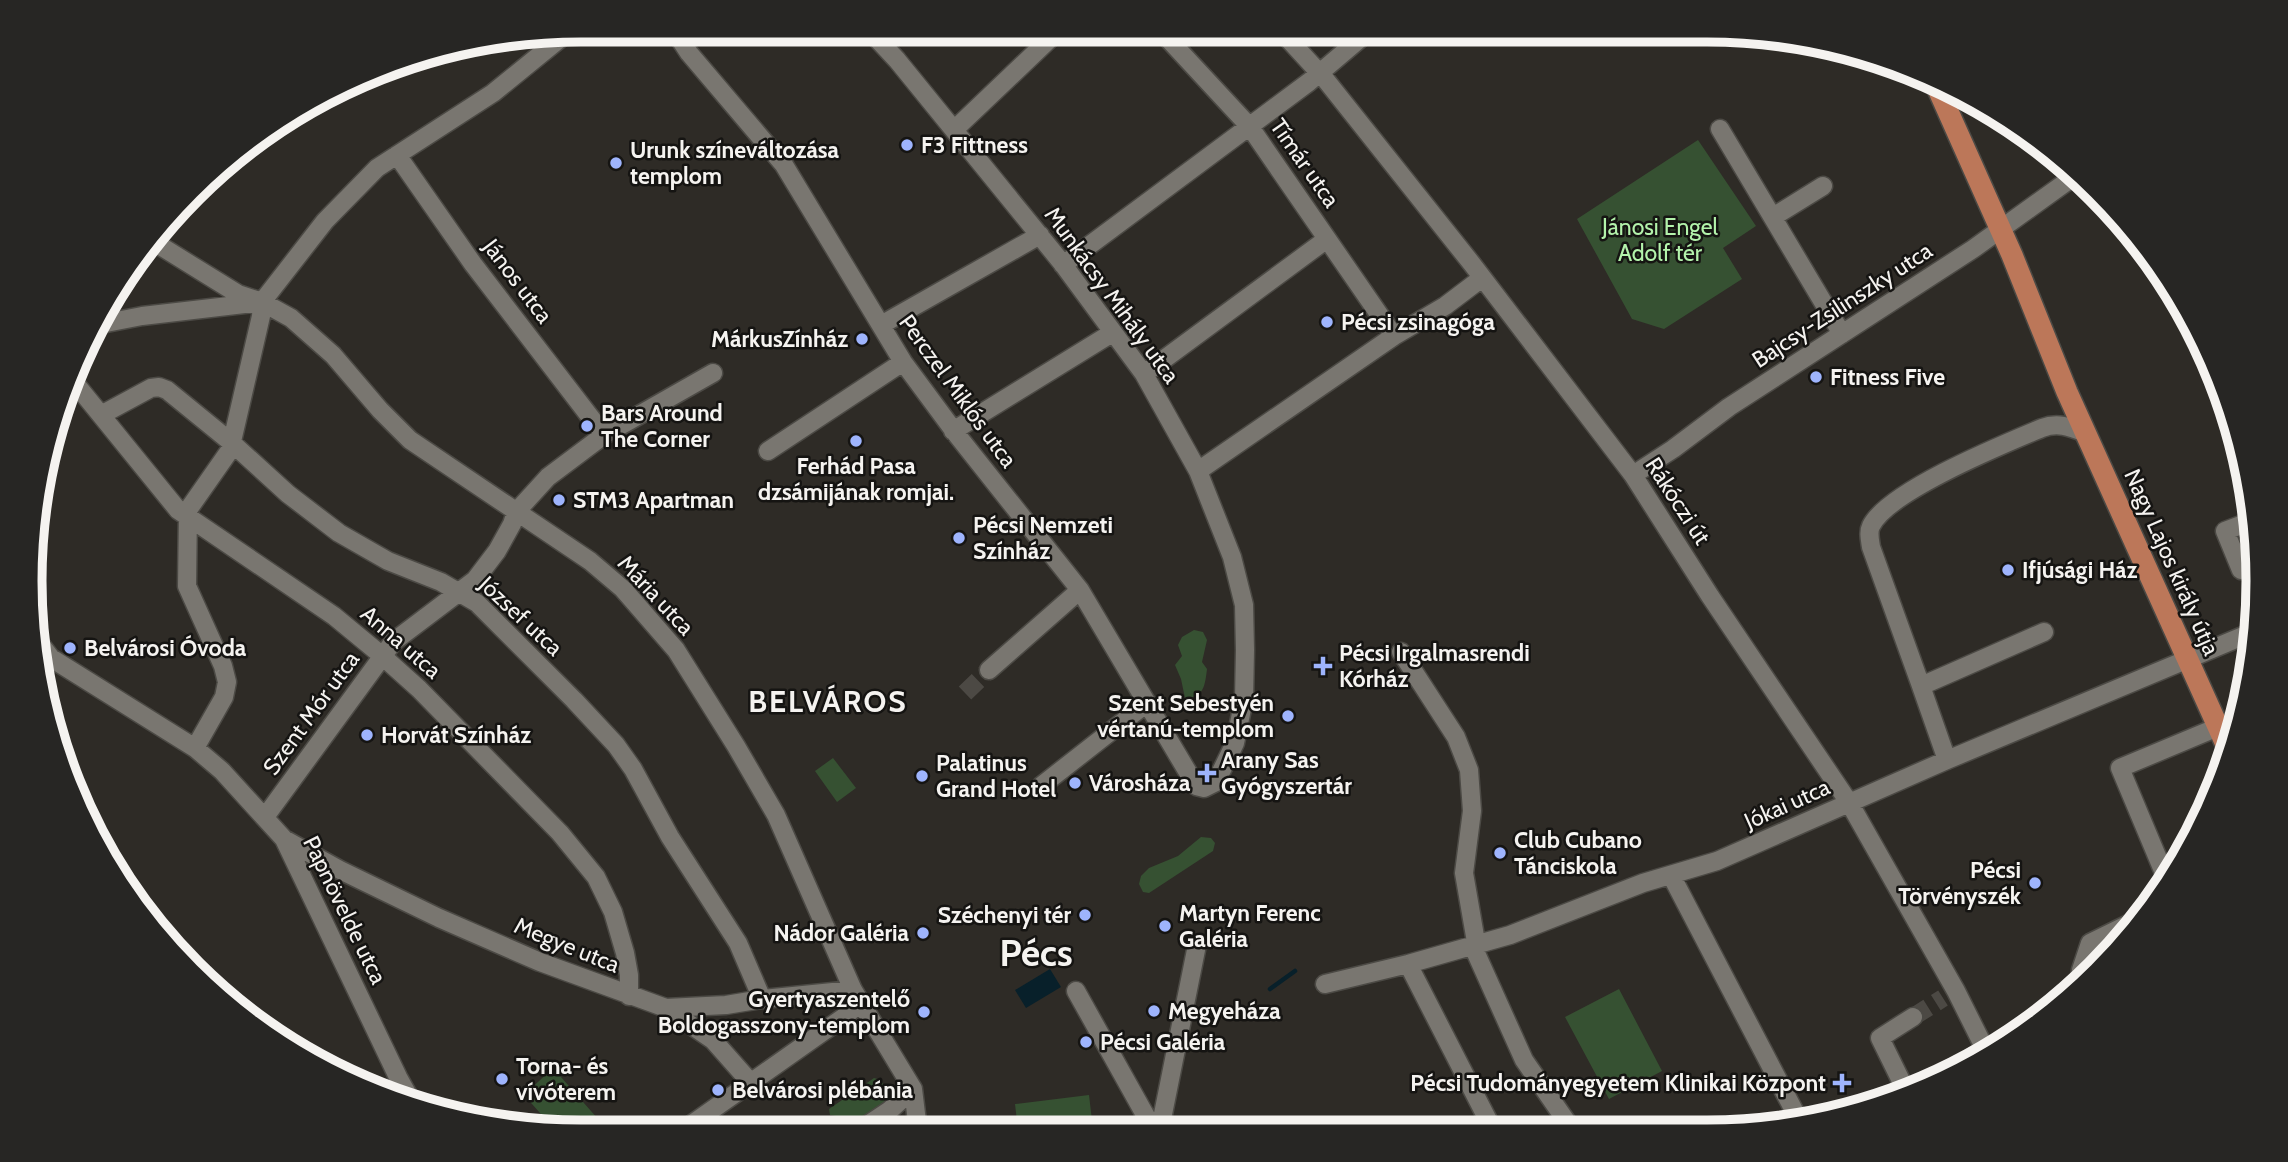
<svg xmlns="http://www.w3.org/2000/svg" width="2288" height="1162" font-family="Cabin,sans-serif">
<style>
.green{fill:#365132}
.water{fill:#08202a}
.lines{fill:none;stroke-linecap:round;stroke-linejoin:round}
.stream{stroke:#08202a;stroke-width:4.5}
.minor-tunnel{stroke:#4c4944;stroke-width:18;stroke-dasharray:18 9;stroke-linecap:butt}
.minor-casing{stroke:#4c4a45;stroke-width:21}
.major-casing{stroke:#4c4a45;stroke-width:24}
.minor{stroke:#797670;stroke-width:18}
.major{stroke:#bc7759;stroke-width:21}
.poi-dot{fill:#9eb4fd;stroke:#151412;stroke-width:2.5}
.labels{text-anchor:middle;stroke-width:5;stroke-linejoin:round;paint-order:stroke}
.poi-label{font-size:23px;font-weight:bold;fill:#f5f3f0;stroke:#151412;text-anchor:start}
.street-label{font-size:23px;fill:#f5f3f0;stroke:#151412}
.park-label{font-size:23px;fill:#b3f3ab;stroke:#151412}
.district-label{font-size:30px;font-weight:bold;letter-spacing:2px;fill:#f5f3f0;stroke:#151412}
.town-label{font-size:37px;font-weight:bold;fill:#f5f3f0;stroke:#151412}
.rim{fill:none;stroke:#f5f3f0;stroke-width:9}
</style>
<rect width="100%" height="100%" fill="#2e2b26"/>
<path class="green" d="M1698 140 1756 226 1723 248 1742 279 1664 329 1632 319 1577 219Z
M1194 630 1203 632 1207 640 1202 662 1207 669C1205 685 1204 698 1185 698L1181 679 1175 665 1182 656 1178 645 1182 637Z
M833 758 856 788 837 802 815 771Z
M1201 837 1211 838 1215 843 1213 851 1149 893 1143 892 1139 884 1141 876 1149 868 1178 856Z
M1619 989 1662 1071 1609 1099 1565 1017Z
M553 1068 606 1128 603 1131H556L524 1095Z
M874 1078 881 1080 887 1091 884 1103 856 1122 847 1118 830 1115 829 1109Z
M1089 1095 1093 1129 1018 1130 1015 1104Z"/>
<path class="water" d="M1050 969 1061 987 1026 1008 1015 990Z"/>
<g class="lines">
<path class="stream" d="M1270 989 1295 971"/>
<path class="minor-tunnel" d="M965 693 989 670
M1913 1017 1943 998"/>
<g class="minor-casing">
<path id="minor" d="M674 30 689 53 784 165 903 362 957 435 1080 590 1196 786 1204 788 1216 782 1235 743 1244 699 1245 650 1244 605 1232 557 1198 471 1144 374 1062 263 897 60 869 30
M1160 30 1250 127 1394 336
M1280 30 1325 79 1472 264 1633 475 1710 596 1850 804 1956 991 1986 1051
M1720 129 1842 334
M954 130 1059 30
M397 155 473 264 604 435
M1773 217 1823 186
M154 242 238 294 262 302 291 318 333 355 380 410 410 440 590 561 623 589 676 650 736 746 776 815 853 990 913 1089 918 1130
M1063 265 1309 82 1369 31
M96 325 142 316 262 302 325 221 377 168 493 93 568 32
M881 325 1040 235
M1144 374 1327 239
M70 377 178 510 334 616 380 654 419 689 560 833 596 877 613 912 625 953 629 975V996
M101 415 151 388 159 387 167 390 232 443 288 494 339 533 388 561 441 582 477 603 574 700 616 745 633 769 670 837 738 943 762 999
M953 431 1112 333
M768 451 903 362
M1198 471 1394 336 1445 306 1482 278
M1633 475 1673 449 1729 407 1973 249 2076 175
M2254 520 2225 531 2241 570 2255 564
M35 637 51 658 195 748 222 771 284 839 398 1077 413 1104
M1401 652 1456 737 1469 770 1472 811 1464 873 1476 942 1475 951 1524 1060 1571 1128
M989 670 1080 590
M1921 686 1871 547C1870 540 1868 532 1871 526 1888 491 2004 444 2042 428 2058 422 2070 427 2086 433
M195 748 224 697 227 682 223 666 187 586 188 510 230 450 261 316 262 302
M1947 760 1921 686 2044 632
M1041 786 1147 703
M265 817 393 642 475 580 497 551 512 524 516 512 548 477 604 435 713 373
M284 839 340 870 439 918 540 962 666 1008 726 1005 762 999 853 990
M1671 875 1800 1122
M2167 880 2120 768 2218 727
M1408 964 1492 1128
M2080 981 2081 970 2090 943 2145 916
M1325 984 1408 964 1510 935 1643 883 1717 861 1947 760 2255 631
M1076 991 1153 1129
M666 1008 713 1040 751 1083
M1907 1093 1880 1038 1913 1017
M1160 1129 1196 950
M860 1130 890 1110 913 1089
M682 1131 844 1017 855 1007 858 999"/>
</g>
<g class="major-casing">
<path id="major" d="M1934 80 2012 255 2067 392 2229 751"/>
</g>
<use href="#minor" class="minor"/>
<use href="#major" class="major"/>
</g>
<g class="poi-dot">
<circle cx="907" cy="145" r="7"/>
<circle cx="616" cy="163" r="7"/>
<circle cx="1327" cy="322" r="7"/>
<circle cx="862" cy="339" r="7"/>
<circle cx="1816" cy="377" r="7"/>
<circle cx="587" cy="426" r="7"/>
<circle cx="856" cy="441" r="7"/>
<circle cx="559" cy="500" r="7"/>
<circle cx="959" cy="538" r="7"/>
<circle cx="2008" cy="570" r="7"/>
<circle cx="70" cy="648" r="7"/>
<path d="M1319.5 655.5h7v7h7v7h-7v7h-7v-7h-7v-7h7z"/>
<circle cx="1288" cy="716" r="7"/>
<circle cx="367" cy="735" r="7"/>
<path d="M1203.5 762.5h7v7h7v7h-7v7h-7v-7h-7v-7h7z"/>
<circle cx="922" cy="776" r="7"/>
<circle cx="1075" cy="783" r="7"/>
<circle cx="1500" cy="853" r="7"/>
<circle cx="2035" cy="883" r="7"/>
<circle cx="1085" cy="915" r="7"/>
<circle cx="1165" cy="926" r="7"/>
<circle cx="923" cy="933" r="7"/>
<circle cx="1154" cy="1011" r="7"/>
<circle cx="924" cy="1012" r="7"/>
<circle cx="1086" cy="1042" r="7"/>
<circle cx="502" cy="1079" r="7"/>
<path d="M1838.5 1072.5h7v7h7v7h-7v7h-7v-7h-7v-7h7z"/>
<circle cx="718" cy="1090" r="7"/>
</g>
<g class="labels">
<g class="poi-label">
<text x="921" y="153">F3 Fittness</text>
<text x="630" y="158">Urunk színeváltozása<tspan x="630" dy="26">templom</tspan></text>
<text x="1341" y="330">Pécsi zsinagóga</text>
<text x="848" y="347" text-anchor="end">MárkusZínház</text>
<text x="1830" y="385">Fitness Five</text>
<text x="601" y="421">Bars Around<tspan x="601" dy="26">The Corner</tspan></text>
<text x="856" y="474" text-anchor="middle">Ferhád Pasa<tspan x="856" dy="26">dzsámijának romjai.</tspan></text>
<text x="573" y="508">STM3 Apartman</text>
<text x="973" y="533">Pécsi Nemzeti<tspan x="973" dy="26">Színház</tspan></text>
<text x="2022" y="578">Ifjúsági Ház</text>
<text x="84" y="656">Belvárosi Óvoda</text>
<text x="1339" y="661">Pécsi Irgalmasrendi<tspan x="1339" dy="26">Kórház</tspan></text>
<text x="1274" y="711" text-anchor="end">Szent Sebestyén<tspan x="1274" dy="26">vértanú-templom</tspan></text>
<text x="381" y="743">Horvát Színház</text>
<text x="1221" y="768">Arany Sas<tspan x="1221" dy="26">Gyógyszertár</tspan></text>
<text x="936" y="771">Palatinus<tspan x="936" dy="26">Grand Hotel</tspan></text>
<text x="1089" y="791">Városháza</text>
<text x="1514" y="848">Club Cubano<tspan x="1514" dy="26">Tánciskola</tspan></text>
<text x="2021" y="878" text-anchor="end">Pécsi<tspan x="2021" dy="26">Törvényszék</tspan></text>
<text x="1179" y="921">Martyn Ferenc<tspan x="1179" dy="26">Galéria</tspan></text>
<text x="1071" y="923" text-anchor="end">Széchenyi tér</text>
<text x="909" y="941" text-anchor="end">Nádor Galéria</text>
<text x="910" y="1007" text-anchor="end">Gyertyaszentelő<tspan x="910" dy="26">Boldogasszony-templom</tspan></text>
<text x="1168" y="1019">Megyeháza</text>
<text x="1100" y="1050">Pécsi Galéria</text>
<text x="516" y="1074">Torna- és<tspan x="516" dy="26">vívóterem</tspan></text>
<text x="1826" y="1091" text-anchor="end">Pécsi Tudományegyetem Klinikai Központ</text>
<text x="732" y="1098">Belvárosi plébánia</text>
</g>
<g class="street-label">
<text transform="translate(1305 163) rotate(55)" y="8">Tímár utca</text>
<text transform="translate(518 281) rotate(53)" y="8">János utca</text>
<text transform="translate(1112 295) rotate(54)" y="8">Munkácsy Mihály utca</text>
<text transform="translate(1842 305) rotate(-33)" y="8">Bajcsy-Zsilinszky utca</text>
<text transform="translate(958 391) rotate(54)" y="8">Perczel Miklós utca</text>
<text transform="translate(1678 501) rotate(57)" y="8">Rákóczi út</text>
<text transform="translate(2172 562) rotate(66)" y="8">Nagy Lajos király útja</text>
<text transform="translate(656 595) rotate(47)" y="8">Mária utca</text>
<text transform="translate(521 616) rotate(43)" y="8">József utca</text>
<text transform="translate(401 642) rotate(41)" y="8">Anna utca</text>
<text transform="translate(311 713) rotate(-54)" y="8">Szent Mór utca</text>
<text transform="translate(1787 804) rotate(-24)" y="8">Jókai utca</text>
<text transform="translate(345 910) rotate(64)" y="8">Papnövelde utca</text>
<text transform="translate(567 945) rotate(22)" y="8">Megye utca</text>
</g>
<g class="park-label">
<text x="1660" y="235">Jánosi Engel<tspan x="1660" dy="26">Adolf tér</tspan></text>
</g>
<g class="district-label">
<text x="828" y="712">BELVÁROS</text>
</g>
<g class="town-label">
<text x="1036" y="966">Pécs</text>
</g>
</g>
<path d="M0 0H2288V1162H0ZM581 42H1707A539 539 0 0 1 2246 581V581A539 539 0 0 1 1707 1120H581A539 539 0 0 1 42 581V581A539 539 0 0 1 581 42Z" fill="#272624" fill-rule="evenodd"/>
<path class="rim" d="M581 42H1707A539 539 0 0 1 2246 581V581A539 539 0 0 1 1707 1120H581A539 539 0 0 1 42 581V581A539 539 0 0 1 581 42Z"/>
</svg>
